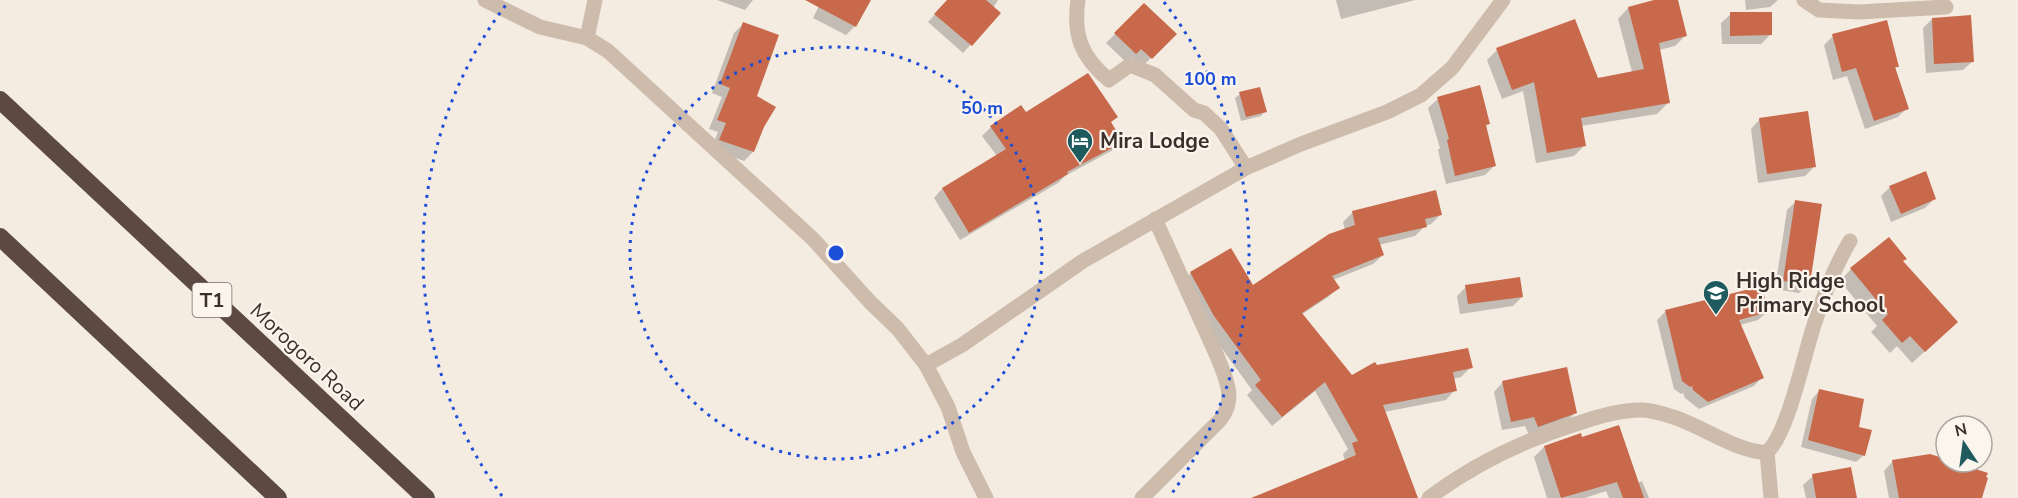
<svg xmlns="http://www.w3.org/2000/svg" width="2018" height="498" font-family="'Nunito Sans',sans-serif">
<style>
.shadow{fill:#0003}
.building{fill:#c8694b}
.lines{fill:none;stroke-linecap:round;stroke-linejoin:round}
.minor{stroke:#cdbbac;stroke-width:15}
.highway{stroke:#5c4a42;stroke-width:18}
.ring{fill:none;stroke:#1d4ed8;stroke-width:3;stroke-dasharray:3 6}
.labels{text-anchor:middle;stroke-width:4.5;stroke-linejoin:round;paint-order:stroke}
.shield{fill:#fbf5ee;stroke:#756b66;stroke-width:1.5}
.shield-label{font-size:20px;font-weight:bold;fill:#3b302b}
.poi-label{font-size:21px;font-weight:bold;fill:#3b302b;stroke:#fbf5ee;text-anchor:start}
.street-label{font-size:21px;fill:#3b302b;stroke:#fbf5ee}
.centre{fill:#1d4ed8;stroke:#fbf5ee;stroke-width:3}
.ring-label{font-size:18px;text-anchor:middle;font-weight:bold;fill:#1d4ed8;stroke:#fbf5ee;stroke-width:4.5;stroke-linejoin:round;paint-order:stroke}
</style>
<rect width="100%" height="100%" fill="#f4ebe1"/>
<path class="shadow" d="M717 0H753L745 10Z
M822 0H869L855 26 846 35 813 18Z
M948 0H998L993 8 999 14 963 53 928 22Z
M1336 0H1415L1341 19Z
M1660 0H1676L1686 35 1675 46 1659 50 1668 103 1657 114 1581 126 1585 145 1574 156 1536 163 1523 91 1502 99 1487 60 1497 50 1597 79 1632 72 1618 19 1628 8Z
M1745 0H1778L1770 7 1746 10Z
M1144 5 1174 34 1142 67 1131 57 1126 62 1106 43Z
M1731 14 1771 34 1761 44H1722L1721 23Z
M1932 19 1973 61 1963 70 1926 73 1923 28Z
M743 24 755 97 762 126 753 152 744 161 711 149 718 132 709 129 722 97 712 93 734 33Z
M1833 36 1898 66 1894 70 1907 108 1898 117 1865 129 1847 76 1833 80 1824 45Z
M1240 94 1265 111 1261 116 1241 121 1235 98Z
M1438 99 1489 123 1485 127 1494 166 1485 175 1446 184 1438 150 1440 148 1428 108Z
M1025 114 1110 123 1121 142 1113 150 1065 176 1058 183 960 240 934 198 942 189 997 156 982 136 991 127Z
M1760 119 1814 167 1805 176 1758 183 1751 129Z
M1890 187 1934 199 1925 208 1891 222 1881 196Z
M1796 201 1808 284 1799 293 1775 289 1787 210Z
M1353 212 1440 215 1431 224 1425 226 1415 236 1379 245 1383 255 1373 264 1333 280 1338 288 1328 297 1301 315 1352 377 1376 367H1471L1461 377 1453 379 1455 390 1446 400 1384 412 1416 498H1267L1345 461 1343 454 1348 449 1315 391 1272 426 1247 395 1252 390 1202 321 1181 283 1191 273 1230 250 1252 287 1345 230 1343 222Z
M1901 262 1944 334 1912 363 1897 346 1890 353 1871 332 1877 326 1840 281 1851 269Z
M1466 287 1522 297 1513 306 1460 314 1457 296Z
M1666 311 1767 312 1758 320 1740 325 1762 377 1754 386 1699 409 1685 398 1683 393 1681 394 1674 389 1657 320Z
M1503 382 1575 413 1566 422 1529 435 1525 426 1502 430 1494 392Z
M1819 391 1857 428 1864 455 1856 462 1801 447 1812 399Z
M1581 439 1637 483 1642 481 1649 498H1609L1606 491 1585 498H1547L1534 457 1544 447Z
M1893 461 1950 462 1980 498H1889L1884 471Z
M1813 476 1855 498H1806L1803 485Z"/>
<path class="building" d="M805 0H871L856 27Z
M947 0H986L1001 13 972 46 934 14Z
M1654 0H1678L1687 36 1659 43 1670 103 1581 118 1586 146 1547 153 1534 82 1512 90 1496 48 1575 19 1598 78 1644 69 1628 7Z
M1144 3 1177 34 1152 59 1141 49 1136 54 1114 33Z
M1730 12H1772V35L1730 36Z
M1971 15 1974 62 1934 64 1932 18Z
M1887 20 1899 67H1895L1909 109 1874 121 1856 68 1842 72 1832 34Z
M743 22 779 35 757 96 776 107 764 127 754 152 719 140 726 123 717 120 730 88 720 84Z
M1088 73 1118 117 1111 122 1123 142 1067 172 1068 174 969 233 942 188 1006 149 990 126 1021 105 1026 112Z
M1480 85 1490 124 1486 125 1496 166 1455 176 1447 140 1449 139 1437 97Z
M1260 87 1267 112 1246 117 1239 92Z
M1808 111 1816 167 1767 174 1759 118Z
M1926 171 1936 199 1901 214 1889 186Z
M1436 190 1442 215 1425 219 1427 227 1378 238 1384 255 1332 276 1340 288 1302 313 1352 375 1375 362 1377 365 1468 348 1473 368 1453 372 1457 391 1383 405 1418 498H1251L1356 455 1352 443 1358 441 1325 382 1282 417 1255 385 1261 380 1214 316 1190 272 1231 248 1253 285 1329 234 1355 225 1352 211Z
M1795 200 1822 204 1810 284 1783 281Z
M1889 237 1907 259 1903 261 1958 322 1925 352 1910 336 1902 343 1882 320 1888 314 1850 268Z
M1520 277 1523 297 1468 304 1465 285Z
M1762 286 1768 312 1739 320 1764 378 1708 402 1693 390 1692 386 1690 387 1682 381 1665 310Z
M1567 367 1577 413 1538 427 1534 417 1511 422 1502 381Z
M1819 389 1864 399 1859 427 1872 430 1865 456 1808 440Z
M1619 425 1644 498H1623L1617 482 1561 498 1544 446 1581 433 1582 437Z
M1930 454 1946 459V462H1954L1988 473 1986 477 1988 478 1982 498H1899L1892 460Z
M1851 467 1857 498H1816L1812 474Z"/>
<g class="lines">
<path class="minor" d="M485 0 540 27 587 38 608 51 813 239 870 302 898 329 926 365 948 407 963 452 986 498
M1078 0C1073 35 1081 57 1109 80L1130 65 1155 75 1194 110 1204 113 1221 129 1246 168 1301 144 1387 112 1421 95 1452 68 1503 0
M1804 0 1819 10 1859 12 1946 7
M587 38 595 0
M926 365 962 345 1083 261 1246 168
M1767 452 1771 498
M1142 498 1220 420C1237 399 1226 379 1217 356L1155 219
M1429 498C1475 463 1524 440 1579 423 1600 416 1620 410 1642 410 1652 410 1664 414 1673 417 1698 424 1743 455 1767 452 1788 435 1805 350 1815 322 1824 294 1835 266 1850 241"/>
<path class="highway" d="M0 100 426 498
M0 237 278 498"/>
</g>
<g class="ring">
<circle cx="836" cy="253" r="206"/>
<path d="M502 496A413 413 0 0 1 508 2M1164 2A413 413 0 0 1 1170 496"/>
</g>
<defs>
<g id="hotel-pin" transform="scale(1.35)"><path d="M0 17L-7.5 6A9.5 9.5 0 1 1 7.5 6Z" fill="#1f5a5e" stroke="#fbf5ee"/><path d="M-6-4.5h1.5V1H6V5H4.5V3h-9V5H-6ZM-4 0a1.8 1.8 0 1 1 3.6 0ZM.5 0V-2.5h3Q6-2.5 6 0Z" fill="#fff"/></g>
<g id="school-pin" transform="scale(1.35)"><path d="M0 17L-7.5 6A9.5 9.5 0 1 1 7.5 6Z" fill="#1f5a5e" stroke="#fbf5ee"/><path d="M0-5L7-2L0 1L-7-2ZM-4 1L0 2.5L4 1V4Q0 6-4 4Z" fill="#fff"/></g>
</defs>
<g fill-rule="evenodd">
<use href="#hotel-pin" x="1080" y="141"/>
<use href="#school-pin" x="1716" y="293"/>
</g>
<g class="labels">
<rect class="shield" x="192.5" y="283" width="39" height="34" rx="4.5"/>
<g class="shield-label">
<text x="212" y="307">T1</text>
</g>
<g class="poi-label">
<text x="1100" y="148">Mira Lodge</text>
<text x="1736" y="288">High Ridge<tspan x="1736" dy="24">Primary School</tspan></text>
</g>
<g class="street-label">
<text transform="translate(307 357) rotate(43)" y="7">Morogoro Road</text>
</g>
</g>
<circle cx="836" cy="253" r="9" class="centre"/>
<g class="ring-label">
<text x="1210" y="85">100 m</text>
<text x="982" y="114">50 m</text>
</g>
<g transform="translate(1964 444) rotate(347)"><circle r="28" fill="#fbf5ee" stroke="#aea6a0" stroke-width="1.5"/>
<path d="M0-4.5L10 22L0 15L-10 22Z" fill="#1f5a5e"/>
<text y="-9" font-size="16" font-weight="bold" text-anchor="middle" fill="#3b302b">N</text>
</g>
</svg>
